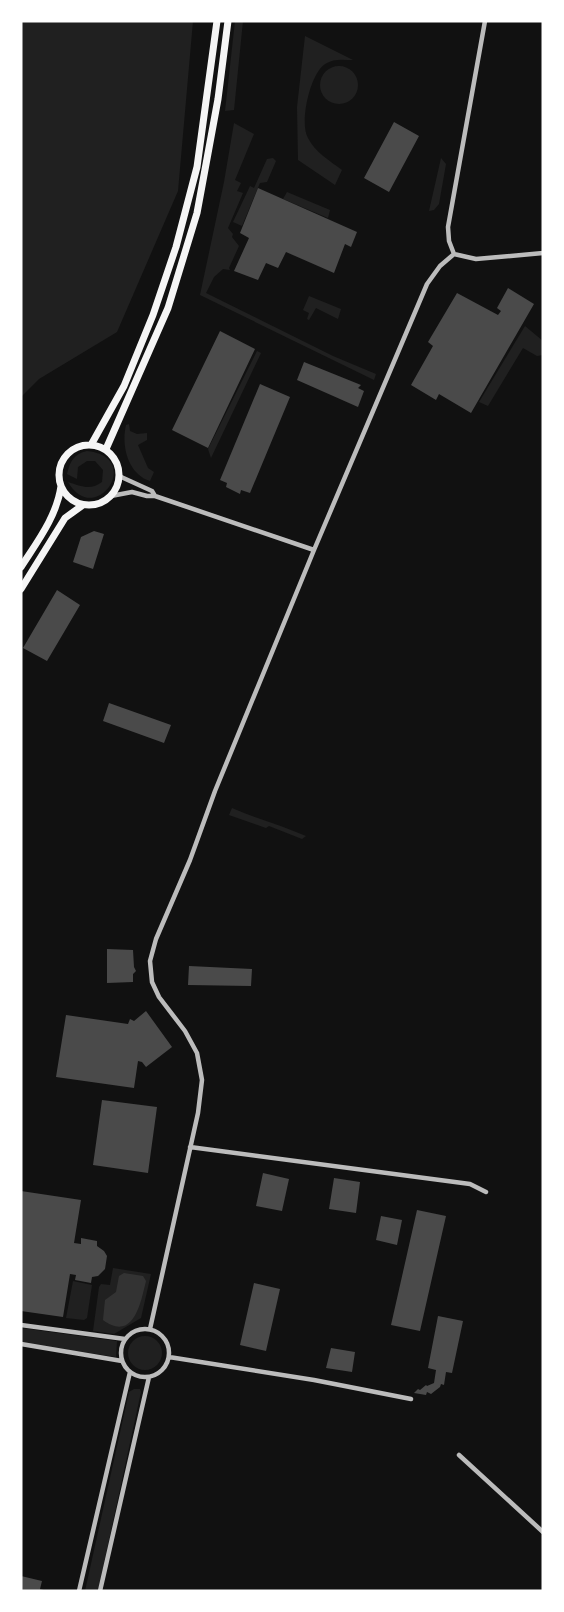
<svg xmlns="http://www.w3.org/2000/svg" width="564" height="1612" font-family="'DM Sans',sans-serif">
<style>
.green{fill:#202020}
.water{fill:#333}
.building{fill:#4a4a4a}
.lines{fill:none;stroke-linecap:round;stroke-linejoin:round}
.minor{stroke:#bcbcbc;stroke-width:4.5}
.primary{stroke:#f5f5f5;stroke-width:7}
</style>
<rect width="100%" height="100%" fill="#111"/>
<path class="green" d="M21 21H193L178 191 117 332 39 379 21 397Z
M235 21H243L234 110 225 111Z
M305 36 353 60C344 60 334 58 325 64 310 74 299 123 308 138 315 152 330 161 342 170L335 185 298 160 297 107Z
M320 85a19 19 0 1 1 38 0a19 19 0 1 1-38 0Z
M234 123 254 134 235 180 241 183 237 191 243 193 228 228 233 234 232 237 239 246 229 268 230 270 223 269 214 277 206 293 333 356 376 374 374 380 200 295 224 182Z
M273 158 276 161 267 182 260 183 242 226 233 222 250 186 254 188 267 159Z
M441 158 446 164 439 204 434 210 429 211Z
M287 192 330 210 328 218 283 199Z
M309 296 341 309 338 319 316 308 309 320 307 319 309 313 303 310Z
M525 326 543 341V355L537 356 523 348 488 406 479 402Z
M257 351 261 353 211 458 208 449Z
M129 424 130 431 137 434 147 433V440L138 445 148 468 154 472 150 481C128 474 121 446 126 425Z
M87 451C145 457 95 529 68 482 81 486 90 491 102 482L103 470 95 461H87L78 467 77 479 67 474C70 461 74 454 87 451Z
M232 808C257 819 281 825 306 836L302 839 269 826 266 828 229 815Z
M113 1268 151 1274 141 1318 114 1334 93 1331 99 1287 101 1284 110 1285Z
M73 1281 92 1285 87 1318 84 1320 66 1318Z
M21 1328 117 1341 116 1357 21 1343Z
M128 1353a17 17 0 1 1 34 0a17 17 0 1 1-34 0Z
M134 1389H140L141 1392 98 1591H85L129 1392Z"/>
<path class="water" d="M124 1273 143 1276 146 1281C141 1301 134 1343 103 1320L105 1300 116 1292 119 1276Z"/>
<path class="building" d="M394 122 419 136 389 192 364 178Z
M258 188 357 232 351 247 345 244 334 273 286 252 278 268 266 263 258 280 234 271 249 238 240 233Z
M508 288 534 304 471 413 439 394 436 400 411 385 433 346 428 342 457 293 498 315 501 311 497 308Z
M220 331 255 349 208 448 172 430Z
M304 362 361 385 358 388 364 391 358 407 297 380Z
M260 384 290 397 250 493 241 490 240 494 226 487 227 483 220 480Z
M94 531 104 534 93 569 73 562 81 537Z
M57 590 80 605 47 661 23 648Z
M109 703 171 725 164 743 103 721Z
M107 949 133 950 134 967 136 971 133 974V982L107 983Z
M189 966 252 969 251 986 188 985Z
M146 1011 172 1047 146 1067 142 1062 138 1061 134 1088 56 1077 66 1015 128 1024 130 1019 134 1021Z
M102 1100 157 1107 148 1173 93 1165Z
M263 1173 289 1179 282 1211 256 1206Z
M334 1178 360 1182 356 1213 329 1209Z
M21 1191 81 1200 74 1243 81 1244V1238L97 1241V1246L104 1251 107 1256 105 1269 98 1276 92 1277 91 1283 75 1280 76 1275 70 1274 63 1317 21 1311Z
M417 1210 446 1216 420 1331 391 1325Z
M381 1216 402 1220 397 1245 376 1240Z
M254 1283 280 1289 266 1351 240 1345Z
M438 1316 463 1321 452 1373 446 1372 444 1385 441 1384 440 1387 431 1394 427 1392 426 1395 414 1393 418 1389 420 1390 426 1385 427 1386 434 1383 436 1370 428 1368Z
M331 1348 355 1352 352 1372 326 1368Z
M21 1576 42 1581 40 1589 47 1591H21Z"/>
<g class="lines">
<path class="minor" d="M454 254 449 241 448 227 485 21
M454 254 476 259 543 253
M111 496 132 492 147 496H155L152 491 119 476
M155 496 314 550
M190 1147 470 1184 486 1192
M21 1325 125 1339
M121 1353a24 24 0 1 1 48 0a24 24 0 1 1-48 0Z
M150 1329 198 1113 202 1080 197 1053 185 1031 159 997 152 982 150 961 156 939 190 860 215 791 314 550 427 284 440 266 454 254
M21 1344 122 1361
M169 1357 314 1380 411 1399
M459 1455 543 1532
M79 1591 130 1372
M100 1591 149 1377"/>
<path class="primary" d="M59 475a30 30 0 1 1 60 0a30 30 0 1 1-60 0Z
M91 445 124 386 153 315 176 247 197 167 217 21
M106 449 168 308 197 213 218 99 228 21
M21 567C37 542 57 516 61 486
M21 589 65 518 83 505"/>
</g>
<rect width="564" height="1612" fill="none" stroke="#ffffff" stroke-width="45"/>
</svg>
